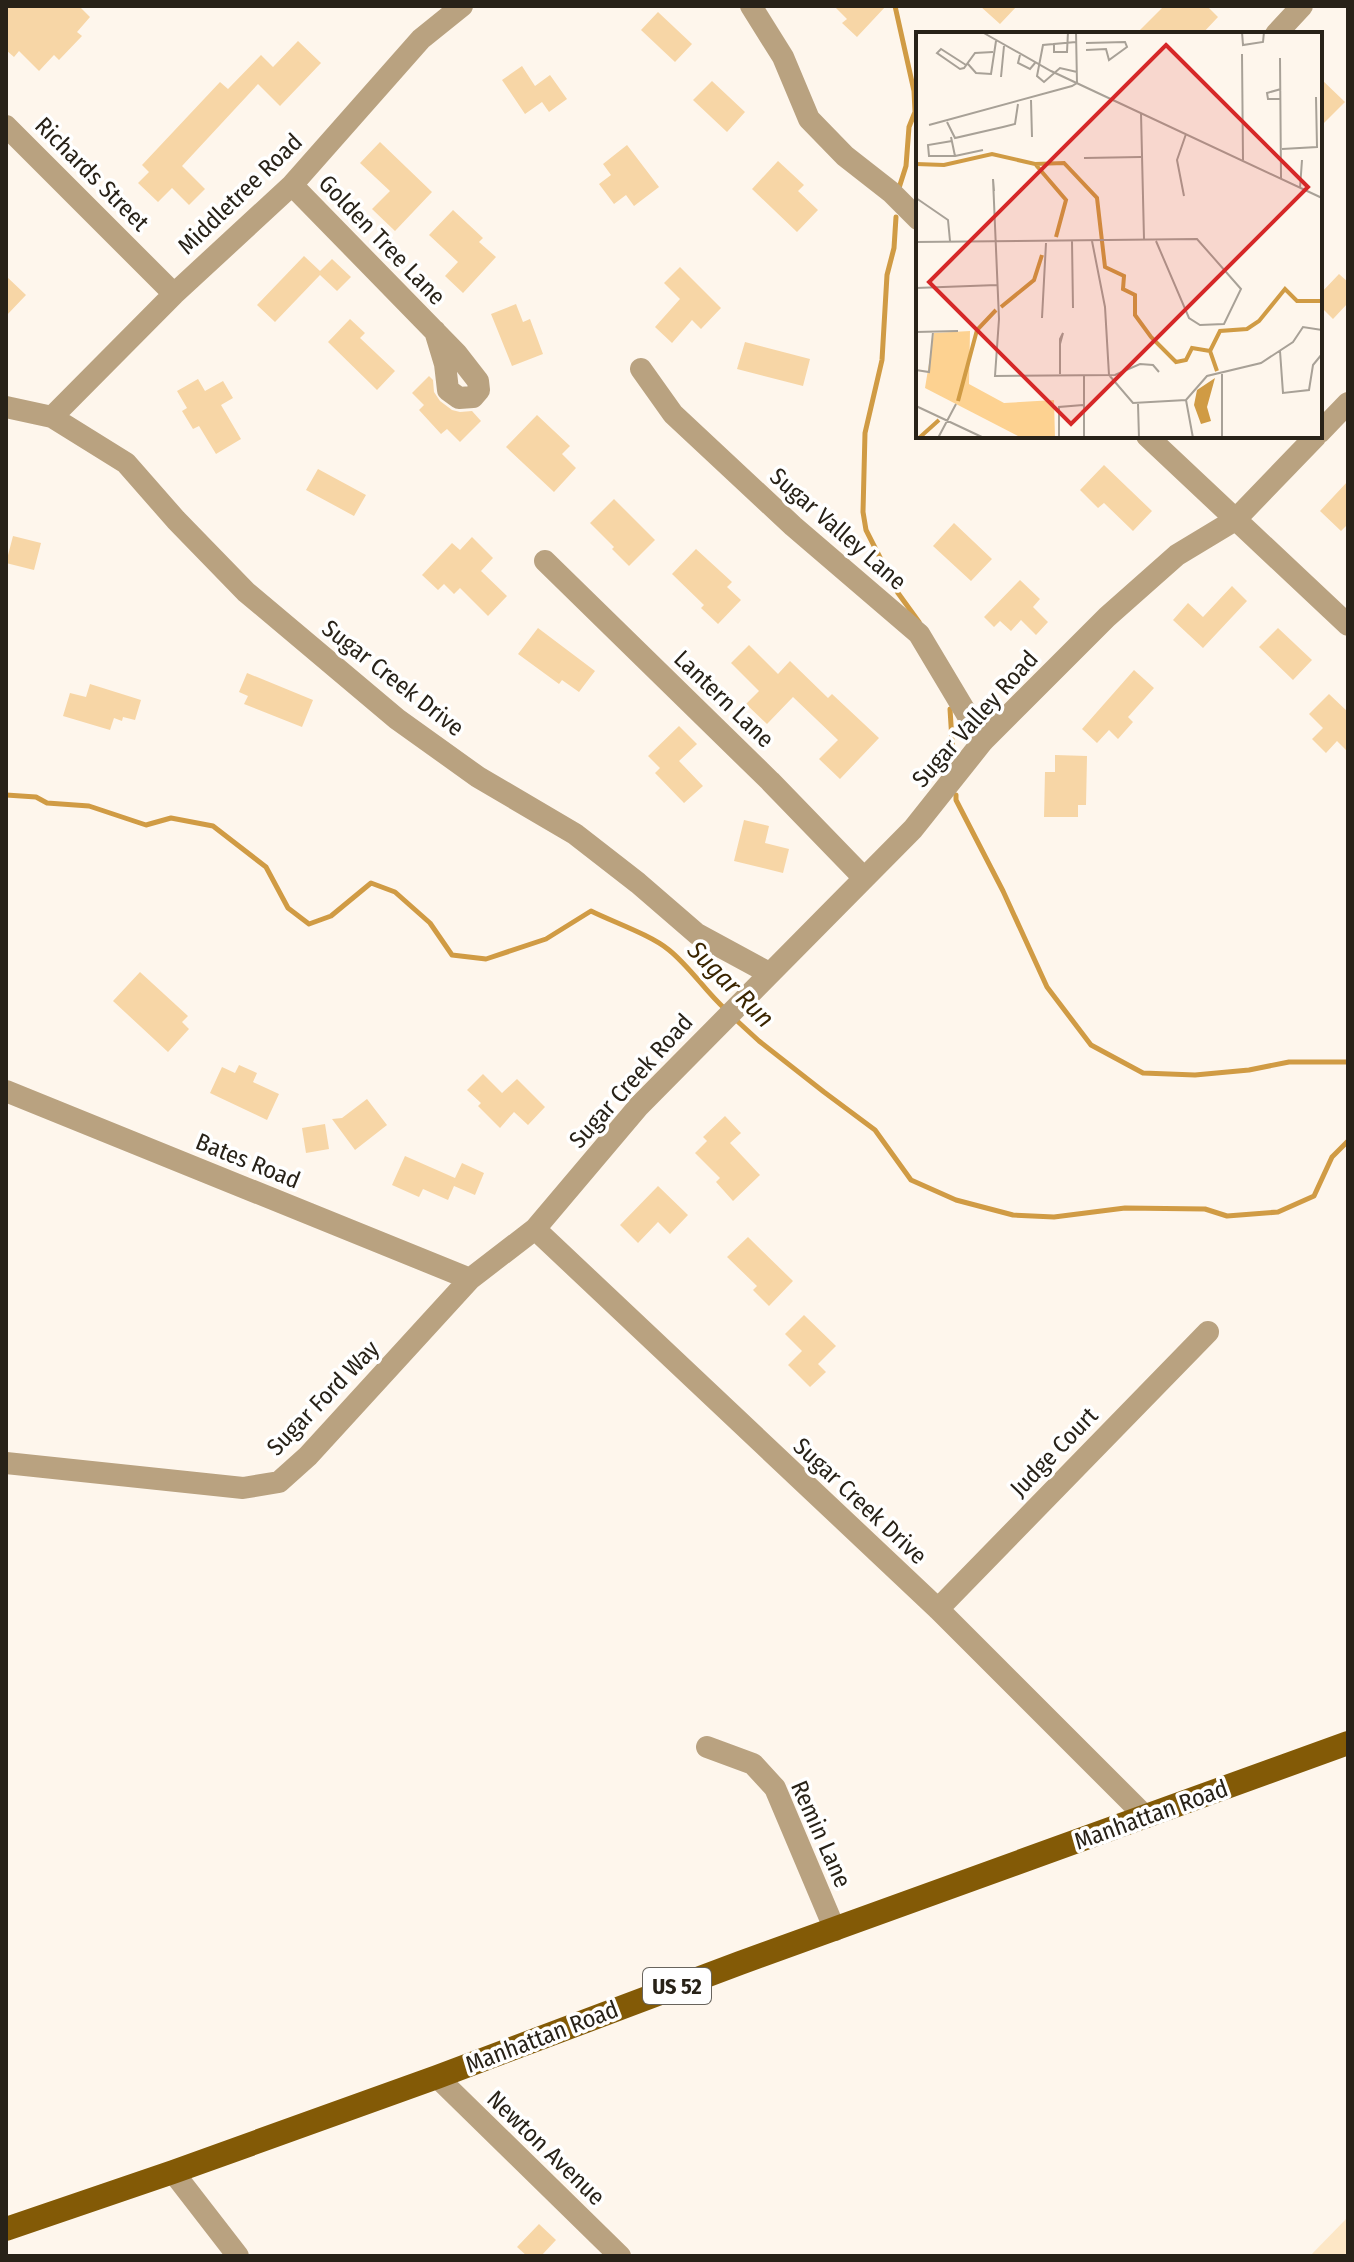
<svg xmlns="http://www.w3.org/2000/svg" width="1354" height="2262" font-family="'Fira Sans Condensed',sans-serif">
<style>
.built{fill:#fde7c6}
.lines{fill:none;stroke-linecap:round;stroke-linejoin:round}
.stream{stroke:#d09b44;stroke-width:5}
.building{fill:#f7d6a6}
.street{stroke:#b9a280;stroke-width:22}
.primary{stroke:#835a06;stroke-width:24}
.labels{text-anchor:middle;stroke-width:7;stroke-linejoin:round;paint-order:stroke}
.shield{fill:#fff;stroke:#68645d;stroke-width:2}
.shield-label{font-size:22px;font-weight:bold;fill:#282218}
.street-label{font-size:24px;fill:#282218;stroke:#fff}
.water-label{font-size:26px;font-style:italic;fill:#3a2500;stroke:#fff}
.inset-river{fill:none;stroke:#d09b44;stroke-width:4}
.inset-road{fill:none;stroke:#a8a197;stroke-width:2}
.view{fill:#d62828;fill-opacity:0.15;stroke:#d62828;stroke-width:4}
.inset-edge{fill:none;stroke:#282218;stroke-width:4}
</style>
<rect width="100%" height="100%" fill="#fef6ec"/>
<path class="built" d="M1348 2217V2256H1310Z"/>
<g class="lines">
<path class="stream" d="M895 6 914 91 915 112 909 127 906 166 899 188
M896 217 894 248 887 275 882 360 865 433 863 512 866 530 898 593 919 622
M950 709 953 756
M6 795 36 797 47 803 89 806 146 825 171 818 213 826 266 867 288 908 309 924 331 916 371 883 395 892 430 923 452 955 486 959 546 939 591 911C613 922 651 935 669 950 691 968 705 991 725 1009
M956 795V800L1003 891 1047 987 1091 1045 1143 1073 1195 1075 1249 1070 1289 1062H1348
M735 1019 759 1041 824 1092 875 1130 911 1180 956 1200 1013 1215 1054 1217 1125 1208 1205 1209 1227 1216 1278 1212 1314 1196 1332 1157 1348 1141"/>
</g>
<path class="building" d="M6 6H79L90 17 77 32 82 36 59 60 54 55 39 71 19 51 14 57 6 50Z
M834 6H886L857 37 842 23 847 19Z
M980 6H1017L1000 24Z
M1164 6H1207L1218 17 1202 34H1136Z
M658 12 692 44 675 62 641 30Z
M298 41 321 63 280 106 258 84 182 166 205 189 189 205 172 188 158 202 138 183 149 172 142 165 220 82 228 89 261 55 273 67Z
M522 66 535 86 550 75 567 99 549 112 542 102 525 114 502 80Z
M1320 78 1345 102 1320 127Z
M712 81 745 112 727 132 693 100Z
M380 142 432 192 395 231 372 209 390 191 360 163Z
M627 145 659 187 634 206 626 195 614 204 599 184 611 175 603 164Z
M778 161 804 185 798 191 818 210 797 232 752 189Z
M453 210 483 238 479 242 496 257 463 293 445 276 458 262 429 235Z
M304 256 320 271 332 259 351 277 337 291 320 275 275 322 257 305Z
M680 267 721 308 701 329 692 320 672 343 655 327 680 299 664 283Z
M1339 274 1348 282V303L1333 319 1320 306V294Z
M6 276 26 295 6 316Z
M516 304 523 322 530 319 543 354 512 366 491 314Z
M350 319 365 333 360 338 395 371 377 390 328 342Z
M745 342 810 359 803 386 737 369Z
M429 376 433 380 434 392 440 401 452 410 460 412 472 411 481 421 460 442 447 429 441 434 419 410 424 405 412 393Z
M198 379 205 391 223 381 233 398 221 405 241 439 216 454 199 426 193 429 182 411 187 408 177 391Z
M537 415 570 446 562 454 576 468 554 492 506 447Z
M1104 465 1152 511 1133 531 1104 503 1098 508 1080 490Z
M318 469 366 495 354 516 306 490Z
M1348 481V524L1341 531 1320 511Z
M614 499 655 540 629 566 612 549 614 547 590 523Z
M954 523 992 559 971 581 933 546Z
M13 536 41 543 34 570 6 563Z
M472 537 493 558 481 571 507 596 488 616 460 588 454 594 444 584 438 590 422 575 452 543 460 550Z
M696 549 732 582 727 587 741 600 718 624 701 608 704 605 672 574Z
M1020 580 1040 599 1033 607 1048 622 1036 635 1021 620 1011 631 1000 621 994 627 984 617Z
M1232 586 1247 601 1203 648 1173 620 1188 603 1203 617Z
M538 628 595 671 579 692 562 680 559 684 518 654Z
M1278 628 1312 660 1293 680 1259 647Z
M749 645 778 674 790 661 828 698 832 694 879 738 840 779 819 759 838 740 793 697 767 724 746 704 759 691 731 663Z
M1134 670 1154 688 1128 717 1133 722 1118 739 1109 730 1097 743 1082 729Z
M247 673 313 700 302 727 244 704 248 696 239 692Z
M90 684 141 700 135 720 123 717 122 721 114 718 110 730 63 716 70 693 86 697Z
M1329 694 1348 712V752L1337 741 1326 753 1312 739 1323 728 1309 714Z
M679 726 697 744 679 761 703 786 684 803 655 773 660 768 648 756Z
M1055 755 1087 756 1086 805H1078V817H1044L1045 772H1055Z
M744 820 769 826 765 843 789 849 783 873 734 861Z
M140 972 188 1016 182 1022 189 1029 168 1052 113 1001Z
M239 1065 257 1073 253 1082 279 1094 267 1120 210 1093 222 1067 235 1073Z
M483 1074 502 1093 517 1079 545 1107 528 1125 514 1112 500 1128 478 1106 481 1103 467 1090Z
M367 1099 387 1125 355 1150 332 1119 342 1118Z
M725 1116 741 1133 730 1143 760 1175 733 1201 716 1182 720 1178 695 1153 707 1141 703 1137Z
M325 1124 329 1149 306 1153 302 1128Z
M405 1156 455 1178 462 1163 484 1173 475 1195 454 1186 448 1200 423 1189 419 1197 392 1185Z
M658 1186 688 1215 670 1234 658 1222 638 1243 620 1225Z
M748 1237 793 1281 769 1306 753 1290 757 1286 727 1257Z
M804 1315 836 1346 818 1364 826 1372 810 1387 788 1365 802 1351 785 1334Z
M539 2224 556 2240 541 2256H527L517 2247Z"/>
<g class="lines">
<path class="street" d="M751 6 783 57 809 119 845 156 891 192 918 219
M1276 34 1302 6
M6 126 174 294
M292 185 457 354 478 381 479 390 473 397 459 398 448 390 445 364 435 331
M641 369 673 414 793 526 919 634 983 741
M6 407 52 417 126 463 176 520 246 592 397 719 478 777 575 834 638 883 697 934 769 973
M52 417 174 294 292 185 421 39 462 6
M1320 432 1348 403
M1147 436 1348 625
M545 561 770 781 864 878
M6 1091 470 1279
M535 1229 938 1609 1145 1816
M6 1463 243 1488 279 1482 308 1456 470 1279 535 1229 639 1106 913 829 983 741 1107 617 1177 555 1235 520 1316 436
M938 1609 1208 1332
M707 1747 753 1764 775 1788 835 1930
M437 2077 620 2256
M173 2172 238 2256"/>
<path class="primary" d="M6 2229 173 2172 437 2077 740 1963 1348 1743"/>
</g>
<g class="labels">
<rect class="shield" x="643" y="1968" width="68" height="36" rx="6"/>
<g class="shield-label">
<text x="677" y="1994">US 52</text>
</g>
<g class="street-label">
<text transform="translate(92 174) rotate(45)" y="8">Richards Street</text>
<text transform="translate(240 194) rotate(-44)" y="8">Middletree Road</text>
<text transform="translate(382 240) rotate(46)" y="8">Golden Tree Lane</text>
<text transform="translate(838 529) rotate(41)" y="8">Sugar Valley Lane</text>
<text transform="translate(393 678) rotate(38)" y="8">Sugar Creek Drive</text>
<text transform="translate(724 699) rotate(44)" y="8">Lantern Lane</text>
<text transform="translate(975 719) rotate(-48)" y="8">Sugar Valley Road</text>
<text transform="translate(631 1081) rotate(-48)" y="8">Sugar Creek Road</text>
<text transform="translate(248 1161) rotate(22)" y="8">Bates Road</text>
<text transform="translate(323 1398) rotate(-46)" y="8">Sugar Ford Way</text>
<text transform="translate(1054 1452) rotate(-46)" y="8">Judge Court</text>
<text transform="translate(860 1501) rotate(43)" y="8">Sugar Creek Drive</text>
<text transform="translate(1151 1815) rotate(-20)" y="8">Manhattan Road</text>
<text transform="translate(821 1834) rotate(66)" y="8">Remin Lane</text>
<text transform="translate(542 2037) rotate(-21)" y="8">Manhattan Road</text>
<text transform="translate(546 2148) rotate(44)" y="8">Newton Avenue</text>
</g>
<g class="water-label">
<text transform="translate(731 984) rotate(45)" y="9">Sugar Run</text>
</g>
</g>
<g transform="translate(916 32)">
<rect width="406" height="406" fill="#fef6ec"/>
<path d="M54 299 53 352 88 371 138 368 139 406H106L9 356 18 301Z" fill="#fdd291"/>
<path d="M299 346 291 375 295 389 285 392 278 373 281 358Z" fill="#d09b44"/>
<path class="inset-river" d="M0 132 28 133 76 122 119 132 148 131 181 166 189 235 208 244 207 257 219 263V283L235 305 260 330 270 328 276 316 294 319M120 133 150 168 140 205M85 275 118 248 126 223M301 339 294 319 304 299 331 297 343 289 369 257 381 269H406M42 369 61 298 80 278M3 406 23 388"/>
<path class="inset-road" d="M66 0 135 39 406 166M326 0 327 13 347 10 348 0M160 10 127 13 121 44 128 50 144 36 161 40M138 11V20H151L152 0M170 11 209 10 211 15 193 28 190 17 170 18M326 22 327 128M104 23 102 31 114 37 119 31M364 26 365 146M52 32 60 41 75 42 80 9M50 33 25 17 21 21 44 37 48 36 59 21 77 20M85 45 88 14M365 57 351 61 352 67H365M115 68 116 105M225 81 228 207M31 90 39 106 87 95 99 92 102 72M13 93 156 54 161 51 160 0M35 105 39 124H13L12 113 36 109M366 117 401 115 400 65M39 124 67 118M168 126 225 125M384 156 386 128M78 159 77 147 83 287 79 344 199 343 224 332 237 333 243 340M268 164 261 128 270 102M0 166 32 188 34 209M156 209 157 276M176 209 189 275 193 343 217 371 270 368 291 344 345 331 377 310 387 295 406 298M0 210 281 207 325 257 308 292 284 293 273 286 240 209M0 256 81 253M126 286 130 211M0 300 42 299M364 319 367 361 393 358 397 333 406 322M0 338 13 340 17 300M144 342V307L147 301 144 312M168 343V406M270 368 277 406M222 372 223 406M0 374 68 406M22 406 40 372M143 406V375L167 373M306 406V340"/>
<path class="view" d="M250 13 392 155 155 392 13 250Z"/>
<rect width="406" height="406" class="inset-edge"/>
</g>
<rect width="1354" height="2262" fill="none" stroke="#282218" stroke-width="16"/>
</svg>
